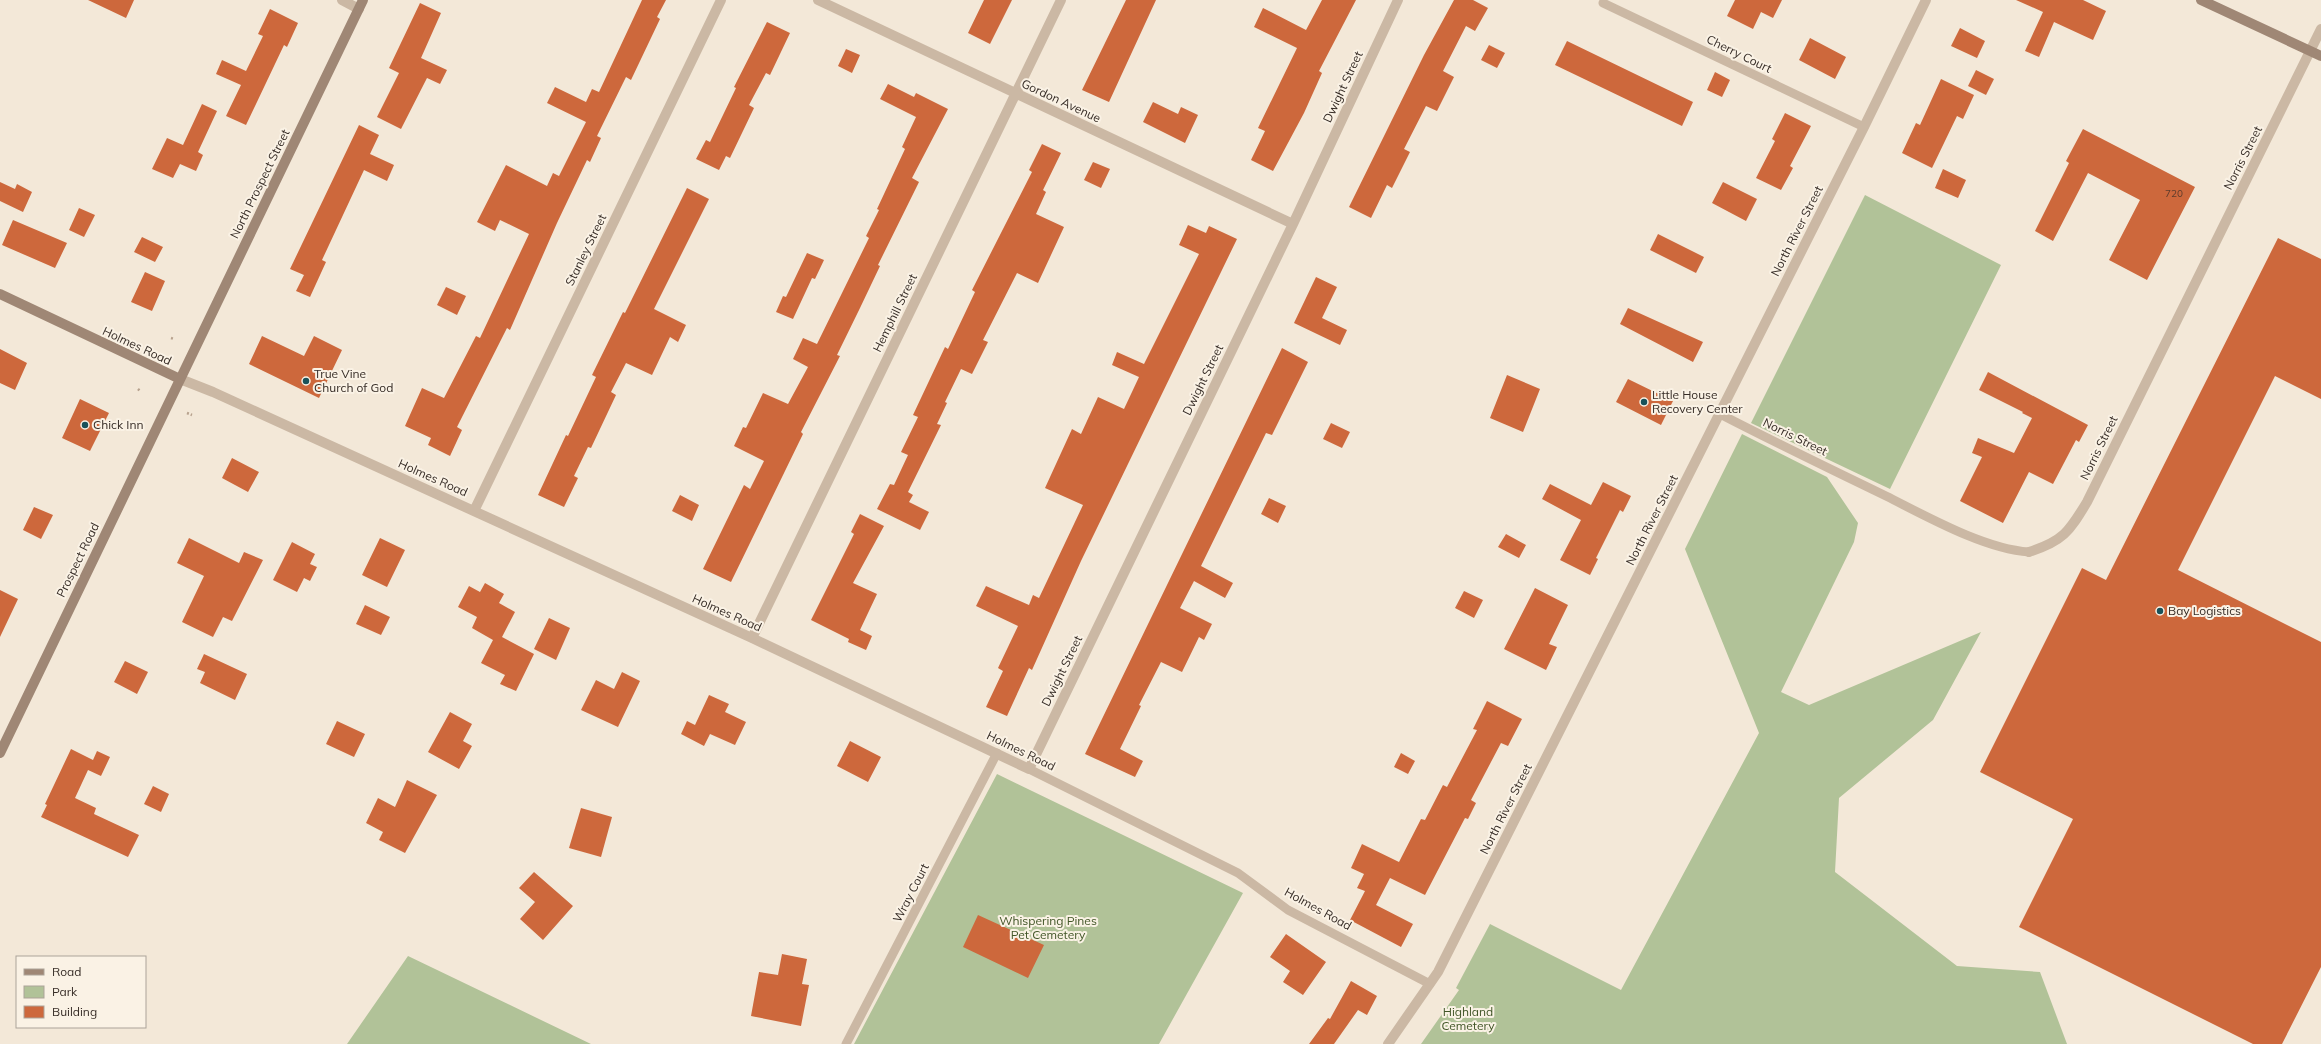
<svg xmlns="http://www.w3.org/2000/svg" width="2321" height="1044" font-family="Mulish,sans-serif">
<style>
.green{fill:#b1c298}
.building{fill:#cd683c}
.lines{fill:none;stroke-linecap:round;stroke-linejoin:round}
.path{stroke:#b7a28e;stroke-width:2.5;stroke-dasharray:2 2;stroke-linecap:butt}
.service{stroke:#cbb8a4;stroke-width:9}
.minor{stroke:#cbb8a4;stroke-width:10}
.tertiary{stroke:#cbb8a4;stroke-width:10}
.secondary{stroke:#9f8775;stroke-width:10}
.poi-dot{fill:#19525a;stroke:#faf2e5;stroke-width:1.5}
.labels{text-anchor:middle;stroke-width:4;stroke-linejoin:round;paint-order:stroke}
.number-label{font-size:10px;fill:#5c3b2c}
.street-label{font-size:12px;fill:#362c26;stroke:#faf2e5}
.poi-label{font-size:12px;fill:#362c26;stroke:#faf2e5;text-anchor:start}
.park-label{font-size:12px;fill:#425628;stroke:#faf2e5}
</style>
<rect width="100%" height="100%" fill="#f3e8d8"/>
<path class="green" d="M1865 195 2001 265 1890 489 1751 423Z
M1742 434 1827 477 1858 523 1854 542 1781 692 1809 705 1981 632 1933 720 1839 798 1835 872 1957 966 2040 972 2067 1044H1421L1459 990 1456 988 1490 924 1621 990 1759 733 1685 549Z
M997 774 1243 893 1159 1044H854Z
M408 956 591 1044H347Z"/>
<path class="building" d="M88 0H134L126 18Z
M642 0H666L657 17 660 19 631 80 626 77 597 136 601 138 590 162 587 160 557 223 510 330 507 328 457 427 462 430 450 456 428 445 431 438 405 426 422 388 444 398 476 336 480 338 529 234 500 220 495 231 477 222 506 165 547 186 553 173 559 176 586 122 547 103 555 87 586 102 592 89 599 92Z
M984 0H1012L990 44 968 33Z
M1126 0H1156L1109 102 1082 90Z
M1322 0H1356L1319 71 1322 73 1304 113 1273 171 1251 160 1265 131 1258 128 1297 48 1254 27 1263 8 1306 30Z
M1454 0H1473L1488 8 1475 31 1466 26 1443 71 1454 77 1437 111 1426 106 1404 149 1410 152 1392 188 1387 185 1371 218 1349 207 1424 55Z
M1735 0H1782L1773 18 1761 12 1753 29 1727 16Z
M2016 0H2083L2106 11 2093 40 2054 22 2039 57 2025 51 2043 12Z
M420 3 441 13 421 58 447 70 440 84 427 78 401 129 377 117 399 73 389 68Z
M270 9 298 23 287 47 284 45 246 125 226 116 241 85 216 74 222 60 246 71 263 36 258 34Z
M767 22 790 33 770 75 766 73 749 105 754 108 730 158 726 156 719 170 696 159 706 140 710 142 736 88 734 87Z
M1960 28 1985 41 1977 58 1951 46Z
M1810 38 1846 57 1835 79 1799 60Z
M1567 41 1693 102 1682 126 1555 65Z
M1489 45 1505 53 1497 68 1481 60Z
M846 49 860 55 852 73 838 66Z
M1976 70 1994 79 1986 95 1968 86Z
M1715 72 1730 80 1722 97 1707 90Z
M1941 79 1974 95 1963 119 1957 116 1932 168 1902 153 1916 123 1920 125Z
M888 84 914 97 916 93 948 109 912 178 919 182 878 265 880 266 860 308 837 355 840 356 801 432 803 434 731 582 703 569 744 485 750 489 764 461 734 446 743 427 746 428 763 393 788 404 808 367 793 359 803 338 817 344 869 238 866 236 879 210 877 209 905 149 902 147 916 117 880 99Z
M1153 102 1178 114 1181 107 1198 115 1185 143 1143 122Z
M202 104 217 111 198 152 203 155 196 171 180 164 173 178 152 169 167 138 183 145Z
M1785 113 1811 126 1790 166 1793 168 1781 190 1756 178 1775 141 1772 139Z
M359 125 379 135 370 154 394 165 387 181 364 170 322 260 326 262 310 297 296 291 304 275 290 269Z
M2083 129 2195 187 2147 280 2109 260 2140 200 2088 173 2053 241 2035 231 2069 163 2066 161Z
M1042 144 1061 153 1043 190 1046 192 1036 214 1064 227 1038 283 1017 273 983 340 988 342 972 374 961 369 945 402 947 403 937 424 941 425 908 492 913 495 909 502 929 512 920 530 877 509 890 484 894 485 908 455 901 452 918 417 913 415 945 347 948 349 975 292 972 290 1032 172 1029 170Z
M1093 162 1110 169 1101 188 1084 180Z
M1943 169 1966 180 1958 198 1935 188Z
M0 182 15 189 17 184 32 192 23 212 0 201Z
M1723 182 1757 199 1746 221 1712 203Z
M687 188 709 199 654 309 686 325 678 342 670 337 652 375 626 363 611 392 616 395 591 448 588 447 574 476 578 478 564 507 538 495 566 435 568 436 596 377 592 375 623 312 625 313Z
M79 208 95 215 84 237 69 230Z
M13 220 67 243 55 268 2 245Z
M1188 225 1206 233 1209 226 1237 239 1081 561 1032 670 1029 668 1007 716 986 707 1003 671 998 668 1018 626 976 606 986 586 1029 605 1033 595 1039 598 1083 505 1045 488 1072 429 1081 434 1098 397 1124 409 1139 377 1112 365 1117 352 1144 364 1199 254 1179 245Z
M1658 234 1704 257 1696 273 1650 250Z
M142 237 163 247 155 262 134 252Z
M2278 238 2321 259V399L2275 376 2178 570 2321 642V967L2282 1044H2253L2019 927 2073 819 1980 772 2082 568 2106 580Z
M807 253 824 260 815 279 812 278 793 319 776 312 783 296 786 297Z
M145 272 165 281 152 311 131 302Z
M1316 277 1337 287 1322 318 1347 330 1340 345 1294 323Z
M446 287 466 296 457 315 437 305Z
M1628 308 1703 342 1693 362 1620 324Z
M262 336 304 356 314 336 342 350 319 398 249 364Z
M1282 348 1308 362 1272 435 1266 433 1201 566 1233 583 1225 598 1194 581 1180 608 1212 624 1204 640 1199 637 1182 672 1161 662 1139 705 1141 706 1120 749 1143 761 1135 777 1085 754Z
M0 349 27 363 15 390 0 383Z
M1988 372 2088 425 2079 442 2076 440 2053 484 2029 472 2003 523 1960 501 1982 457 1972 453 1978 438 2014 453 2032 418 2022 413 2023 412 1979 390Z
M1507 375 1540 389 1523 432 1490 418Z
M1628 379 1673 401 1661 425 1616 402Z
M80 399 109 413 90 451 62 438Z
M1331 423 1350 432 1342 448 1323 439Z
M232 458 259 472 248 492 222 478Z
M1603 482 1631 496 1623 512 1620 510 1596 558 1598 559 1590 575 1560 560 1581 520 1542 499 1550 484 1591 505Z
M680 495 699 505 692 521 672 511Z
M1269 498 1286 506 1278 523 1261 514Z
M34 507 53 515 41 539 23 530Z
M860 514 884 526 853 583 877 594 860 630 872 636 866 650 848 642 849 639 811 620 854 534 851 532Z
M1506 534 1526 545 1519 558 1498 547Z
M189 538 239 563 244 552 263 560 232 621 223 617 213 637 182 622 204 576 177 563Z
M380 538 405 550 387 587 362 575Z
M292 542 315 554 310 564 317 567 310 581 304 578 297 592 273 580Z
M485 583 504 594 499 603 515 612 502 637 534 654 516 691 500 684 505 675 481 663 493 640 472 628 477 617 458 607 469 586 480 592Z
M1535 588 1568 605 1549 644 1557 647 1546 670 1504 649Z
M0 590 18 599 0 637Z
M1464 591 1483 600 1474 618 1455 608Z
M365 605 390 617 381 635 356 624Z
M549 618 570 628 556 660 534 649Z
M204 654 247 674 235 700 200 683 205 672 197 669Z
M125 661 148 672 137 694 114 682Z
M622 672 640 681 618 727 581 710 596 680 614 689Z
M709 695 729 704 725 712 746 722 735 745 710 734 704 746 681 734 687 721 695 725Z
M1487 701 1522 719 1508 746 1501 743 1471 800 1476 803 1468 819 1465 818 1425 895 1390 878 1376 905 1413 924 1401 947 1350 920 1365 891 1357 888 1364 874 1351 868 1362 844 1399 862 1421 819 1425 820 1443 785 1447 787 1477 730 1473 729Z
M450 712 472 724 463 741 472 746 459 769 428 752Z
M337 721 365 734 354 757 326 744Z
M850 741 881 757 868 782 837 766Z
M71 749 93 760 97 751 110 757 101 776 88 770 75 798 96 808 94 814 139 835 128 857 41 817 47 805 45 804Z
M1401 753 1415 761 1408 774 1394 767Z
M407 780 437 795 405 853 379 840 383 832 366 823 378 798 395 807Z
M153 786 169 794 161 812 144 804Z
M581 808 612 817 601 857 569 848Z
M534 872 573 906 543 940 520 919 535 902 519 888Z
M978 915 1044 945 1028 978 963 947Z
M1286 934 1326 962 1303 995 1283 982 1290 971 1270 957Z
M782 954 807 959 802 984 809 985 801 1026 751 1016 759 972 778 975Z
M1351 981 1377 996 1367 1015 1358 1010 1334 1044H1309L1328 1018 1330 1019Z"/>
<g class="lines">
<path class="path" d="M171 338 174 339
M138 389 140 391
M187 413 192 415"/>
<path class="service" d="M1603 3 1864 127
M1720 414C1774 442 1830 469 1886 496 1926 516 1984 549 2029 552
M1029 769 1238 873 1288 910 1430 984
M846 1044 997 753"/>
<path class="minor" d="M342 0 359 9
M818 0 1293 224
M180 379 213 392 752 638 1029 769 1293 224 1398 0
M474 511 721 0
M2029 552C2063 541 2069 532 2087 502L2321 29
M752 638 1061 0"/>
<path class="tertiary" d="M1388 1044 1438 972 1864 127 1926 0"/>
<path class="secondary" d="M2201 0 2321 56
M0 294 180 379
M0 753 363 0"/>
</g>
<g class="poi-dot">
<circle cx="306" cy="381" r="4"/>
<circle cx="1644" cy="402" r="4"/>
<circle cx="85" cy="425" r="4"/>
<circle cx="2160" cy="611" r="4"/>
</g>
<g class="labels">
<g class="number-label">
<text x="2174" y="197">720</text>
</g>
<g class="street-label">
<text transform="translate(1739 54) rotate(26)" y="4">Cherry Court</text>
<text transform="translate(1343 87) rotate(-65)" y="4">Dwight Street</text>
<text transform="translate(1061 101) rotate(25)" y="4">Gordon Avenue</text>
<text transform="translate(2243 158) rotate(-63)" y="4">Norris Street</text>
<text transform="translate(260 184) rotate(-64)" y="4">North Prospect Street</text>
<text transform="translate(1797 231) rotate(-63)" y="4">North River Street</text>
<text transform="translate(586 250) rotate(-64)" y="4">Stanley Street</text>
<text transform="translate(895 313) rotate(-64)" y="4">Hemphill Street</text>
<text transform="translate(137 346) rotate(25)" y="4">Holmes Road</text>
<text transform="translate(1203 380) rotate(-64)" y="4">Dwight Street</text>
<text transform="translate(1795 437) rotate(26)" y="4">Norris Street</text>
<text transform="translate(2099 448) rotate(-64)" y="4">Norris Street</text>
<text transform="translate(433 478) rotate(24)" y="4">Holmes Road</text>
<text transform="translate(1652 520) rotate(-63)" y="4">North River Street</text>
<text transform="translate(78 560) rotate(-64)" y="4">Prospect Road</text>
<text transform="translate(727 613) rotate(24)" y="4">Holmes Road</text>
<text transform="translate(1062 671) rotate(-64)" y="4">Dwight Street</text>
<text transform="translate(1021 751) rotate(26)" y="4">Holmes Road</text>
<text transform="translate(1506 809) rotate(-63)" y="4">North River Street</text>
<text transform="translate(911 893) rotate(-63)" y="4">Wray Court</text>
<text transform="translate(1318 909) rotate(29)" y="4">Holmes Road</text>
</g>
<g class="poi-label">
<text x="314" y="378">True Vine<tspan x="314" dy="14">Church of God</tspan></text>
<text x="1652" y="399">Little House<tspan x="1652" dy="14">Recovery Center</tspan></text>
<text x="93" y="429">Chick Inn</text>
<text x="2168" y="615">Bay Logistics</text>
</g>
<g class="park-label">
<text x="1048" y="925">Whispering Pines<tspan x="1048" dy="14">Pet Cemetery</tspan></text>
<text x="1468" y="1016">Highland<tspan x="1468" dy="14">Cemetery</tspan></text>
</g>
</g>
<rect x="16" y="956" width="130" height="72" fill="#faf2e5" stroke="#aca399"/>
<rect x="24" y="969" width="20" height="6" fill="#9f8775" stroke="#aca399"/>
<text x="52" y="976" font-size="12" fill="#362c26">Road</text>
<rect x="24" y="986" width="20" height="12" fill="#b1c298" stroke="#aca399"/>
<text x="52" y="996" font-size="12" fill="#362c26">Park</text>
<rect x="24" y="1006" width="20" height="12" fill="#cd683c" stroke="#aca399"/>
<text x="52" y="1016" font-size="12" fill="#362c26">Building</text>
</svg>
